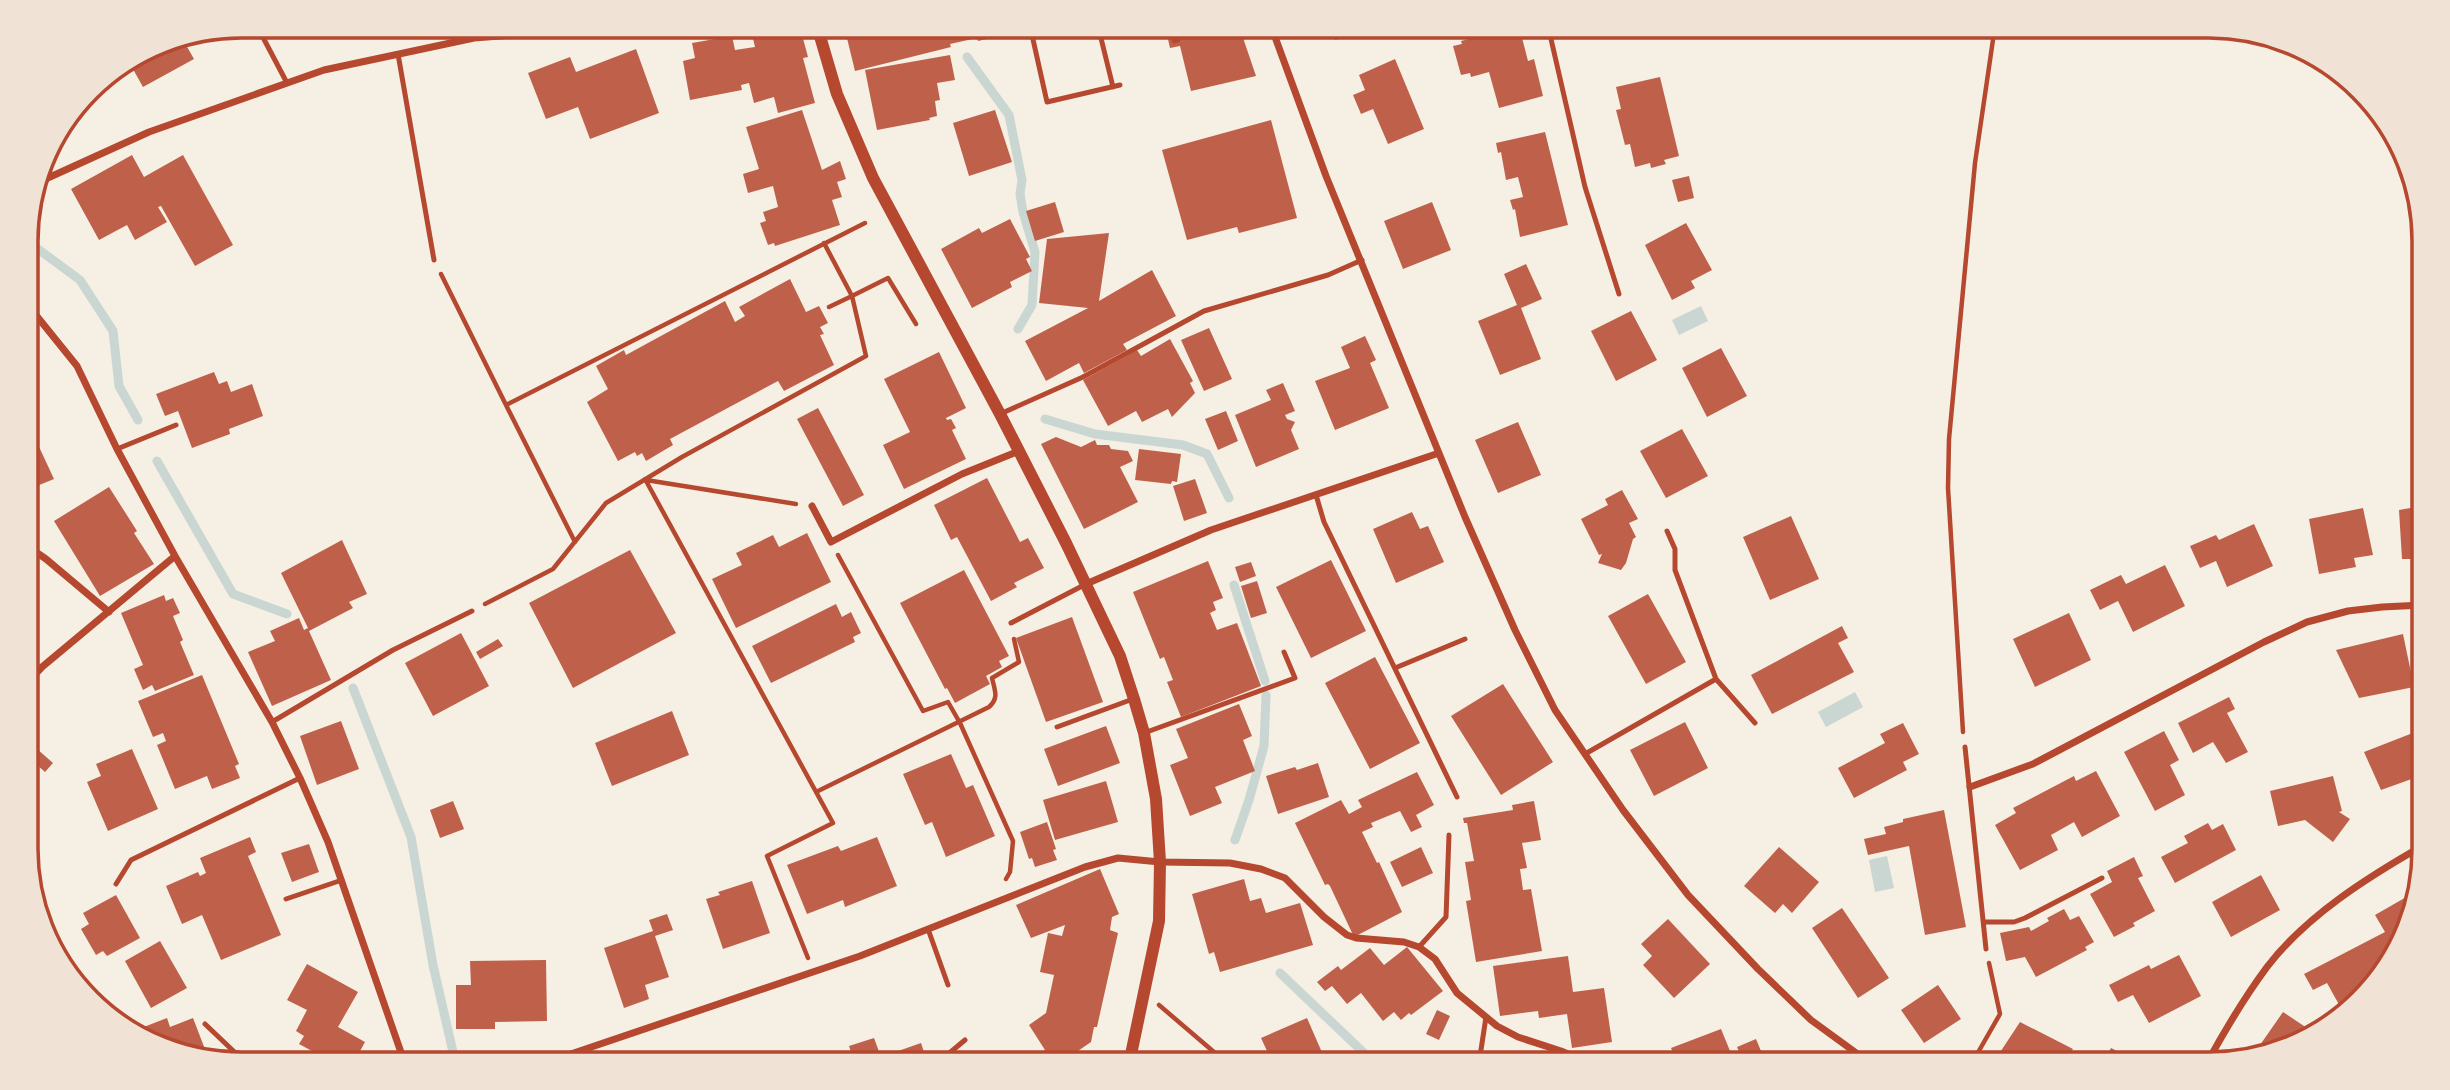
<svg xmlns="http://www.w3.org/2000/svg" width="2450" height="1090" font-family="'Sofia Sans Condensed',sans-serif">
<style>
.water{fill:#c9d6d2}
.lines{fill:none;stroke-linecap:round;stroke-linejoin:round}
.stream{stroke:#c9d6d2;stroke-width:9}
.building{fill:#bf614a}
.path{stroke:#b5482f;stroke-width:4.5}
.service{stroke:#b5482f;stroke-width:5}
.minor{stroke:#b5482f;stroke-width:7}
.tertiary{stroke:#b5482f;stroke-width:12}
.rim{fill:none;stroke:#b5482f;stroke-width:3.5}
</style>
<rect width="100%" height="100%" fill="#f6efe4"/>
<path class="water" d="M1701 306 1708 321 1679 335 1672 320Z
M1855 692 1863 707 1826 727 1818 712Z
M1887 856 1894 888 1875 892 1869 860Z"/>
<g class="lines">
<path class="stream" d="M967 57 1009 115 1022 180 1020 194 1023 212 1035 252 1032 305 1018 329
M27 241 80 280 113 331 119 386 138 420
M1045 419 1095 434 1183 445 1207 454 1229 498
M157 461 233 594 287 614
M1234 585 1265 681
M353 688 411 837 433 965 453 1052 459 1064
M1235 840 1249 800 1264 746 1266 695
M1280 973 1364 1053 1369 1063"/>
</g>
<path class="building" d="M750 26H794L796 32 801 31 808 57 803 58 815 103 778 113 774 97 754 103 749 83 741 85 742 90 690 100 683 61 695 58 692 43 732 36 735 50 755 47Z
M844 26H1024L1025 30 978 41 977 38 950 44 951 47 855 71Z
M1165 26H1239L1256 76 1191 91 1180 46 1170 48Z
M1330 26H1372V27L1335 40Z
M1479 26H1519L1528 61 1534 59 1543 96 1499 108 1489 72 1471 77 1470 73 1461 75 1453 46 1462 44 1461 41 1481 36Z
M182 38 194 59 143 87 129 62 159 42Z
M636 49 659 113 590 139 578 107 546 119 528 73 570 57 576 72Z
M950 55 955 80 937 83 940 100 935 101 937 116 929 118 930 120 877 130 865 70Z
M1395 59 1424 129 1388 144 1373 109 1361 114 1353 95 1365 90 1359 75Z
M1660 77 1679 156 1664 160 1666 164 1651 168 1650 163 1635 167 1630 144 1625 145 1616 110 1621 109 1616 87Z
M802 110 822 170 840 161 846 179 837 182 842 197 832 200 840 225 775 246 774 243 768 245 760 223 766 221 763 212 778 207 773 186 748 193 743 174 759 169 746 127Z
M995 110 1012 162 969 176 953 123Z
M1271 120 1297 218 1239 233 1237 227 1187 240 1162 150Z
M1545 132 1568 225 1520 237 1515 209 1513 210 1510 200 1523 197 1518 177 1506 180 1501 152 1498 153 1496 143Z
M132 155 144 177 183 155 233 245 195 266 161 206 158 207 167 222 135 240 127 225 99 240 71 189Z
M1689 176 1694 198 1678 202 1672 180Z
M1055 202 1064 232 1035 241 1026 211Z
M1432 202 1451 250 1403 269 1384 221Z
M1010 219 1030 257 1026 259 1032 271 1010 282 1012 287 972 308 941 249 979 228 982 233Z
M1686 223 1712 270 1691 281 1695 288 1672 300 1645 245Z
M1109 233 1099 301 1152 270 1176 316 1123 344 1127 350 1084 373 1079 363 1046 381 1025 341 1088 308 1039 303 1047 239Z
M1526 264 1542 299 1521 308 1541 359 1500 375 1478 321 1517 305 1504 274Z
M790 279 806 312 819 306 828 323 820 327 824 334 820 335 834 365 784 391 778 381 670 439 673 445 646 461 642 453 637 456 635 452 618 461 587 402 608 389 596 366 624 350 626 355 725 301 735 322 745 316 739 307Z
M1631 311 1657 360 1616 381 1591 331Z
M1209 328 1232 379 1204 391 1181 340Z
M1365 336 1376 360 1370 363 1389 408 1335 430 1315 381 1350 368 1341 347Z
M1170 339 1193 381 1190 383 1195 393 1172 417 1168 409 1142 422 1136 411 1108 426 1083 380 1137 350 1141 356Z
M1721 348 1747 396 1707 417 1682 368Z
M939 352 966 408 946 418 947 420 951 419 956 428 952 430 966 459 904 489 883 445 910 432 884 379Z
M214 372 219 384 227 381 231 392 252 384 263 416 229 429 230 434 192 448 178 411 165 416 156 394Z
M1283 383 1295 411 1285 415 1287 419 1295 422 1291 430 1299 449 1256 467 1235 415 1271 400 1266 390Z
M27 406 39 433 34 436 54 479 27 490Z
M818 408 864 495 843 506 797 419Z
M1226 411 1238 441 1218 450 1205 419Z
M1518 422 1541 475 1498 493 1475 440Z
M1682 429 1708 476 1666 498 1640 451Z
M1056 437 1081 447 1095 440 1097 445H1109L1111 449 1128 451 1133 461 1120 467 1138 502 1084 529 1041 444Z
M1139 449 1181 454 1177 482 1172 481 1171 484 1135 480Z
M987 478 1020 542 1028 538 1044 568 1014 583 1017 587 991 601 957 537 951 540 934 505Z
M1195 479 1207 513 1184 521 1173 486Z
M109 487 137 531 134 533 154 564 100 596 54 521Z
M1622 490 1638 519 1629 523 1636 537 1633 539 1626 563 1621 570 1598 563 1602 554 1599 555 1581 519 1608 505 1605 499Z
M2416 507H2423V569H2414V559H2402L2399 510Z
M2363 508 2373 555 2354 558 2356 567 2319 574 2309 519Z
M1412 512 1420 529 1428 526 1444 562 1396 583 1373 529Z
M1791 516 1819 579 1770 600 1743 537Z
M2254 524 2273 566 2227 587 2216 561 2200 568 2190 546 2216 535 2219 540Z
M807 533 831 582 736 628 712 579 742 565 736 553 773 535 779 547Z
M342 540 367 594 349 602 353 608 309 631 331 680 272 706 248 652 275 641 270 631 299 618 304 630 308 628 281 573Z
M630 550 676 633 573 688 529 603Z
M1331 560 1366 631 1311 658 1276 587Z
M1208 561 1223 598 1213 602 1216 610 1210 613 1217 630 1237 623 1261 686 1181 717 1167 682 1173 680 1164 657 1160 659 1133 592Z
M1251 562 1256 576 1240 582 1235 567Z
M2165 565 2185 606 2133 632 2118 601 2100 610 2090 590 2121 575 2126 584Z
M964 570 1009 656 999 661 1002 667 986 676 990 684 955 703 947 688 945 689 900 603Z
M1257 581 1267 613 1251 618 1241 586Z
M1648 594 1686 662 1646 684 1608 616Z
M164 595 166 601 173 598 180 613 173 616 183 640 180 642 194 675 155 691 152 685 143 690 134 669 143 665 121 613Z
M836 604 842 617 851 612 861 633 853 637 855 642 771 683 752 646Z
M2069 613 2091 660 2035 687 2013 639Z
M1072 617 1103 702 1046 722 1016 638Z
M1842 626 1848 638 1838 643 1854 672 1772 714 1751 675Z
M461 633 489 686 433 716 405 663Z
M2403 634 2414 687 2359 698 2336 650Z
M498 639 503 646 480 659 476 652Z
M1375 657 1420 743 1370 769 1325 683Z
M202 675 239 764 235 766 240 778 212 789 207 776 175 789 157 745 166 741 163 733 153 737 138 701Z
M1503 684 1553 762 1501 795 1451 716Z
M2229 697 2235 709 2227 713 2248 752 2226 763 2213 742 2193 753 2178 723Z
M1239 704 1252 736 1243 740 1255 771 1215 787 1222 803 1190 816 1170 765 1188 758 1176 729Z
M672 711 689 755 612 786 595 743Z
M341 721 359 769 317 785 300 736Z
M1685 722 1708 768 1654 796 1630 750Z
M1903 723 1919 754 1903 762 1907 770 1854 798 1838 768 1885 743 1880 734Z
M1106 726 1120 763 1058 786 1044 749Z
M2423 729 2424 780 2420 776 2381 790 2364 752Z
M2164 731 2179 760 2170 765 2185 795 2155 811 2124 752Z
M28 741 53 763 45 772 28 757Z
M132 749 158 809 108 831 87 782 101 776 96 764Z
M951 754 966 788 973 785 995 836 946 857 932 822 925 825 903 774Z
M1318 763 1329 797 1278 814 1266 776 1295 767 1297 770Z
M2096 771 2120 816 2082 837 2074 822 2051 835 2058 850 2020 870 1995 825 2016 813 2013 808 2074 776 2076 781Z
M1417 772 1434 805 1416 815 1422 827 1411 832 1400 811 1371 823 1373 827 1362 832 1377 863 1379 862 1402 912 1354 937 1330 886 1328 884 1325 885 1295 823 1341 800 1349 814 1362 807 1358 800Z
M2333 776 2342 811 2339 812 2350 819 2333 842 2305 820 2278 826 2270 791Z
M1106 781 1118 822 1055 840 1043 800Z
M453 801 464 829 440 838 430 810Z
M1534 801 1541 840 1522 843 1527 868 1520 869 1523 890 1531 889 1542 951 1476 962 1466 901 1471 900 1465 862 1474 861 1467 823H1464L1463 818 1513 810 1512 805Z
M1944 810 1966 927 1925 935 1909 846 1868 855 1864 839 1886 834 1884 827 1903 822V819Z
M1047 822 1056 849 1053 850 1057 860 1035 867 1032 858 1029 859 1020 832Z
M2208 823 2212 830 2223 824 2236 850 2175 883 2161 857 2188 843 2184 836Z
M250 837 256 852 248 856 281 935 221 960 202 915 182 924 166 886 198 872 200 876 206 873 200 858Z
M877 837 897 886 845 907 843 900 807 914 787 865 838 846 841 851Z
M309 844 319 872 292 882 281 853Z
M1421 847 1433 873 1402 887 1390 862Z
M1779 847 1819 882 1792 913 1783 904 1775 913 1744 886Z
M2134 857 2143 876 2138 878 2155 911 2133 923 2135 926 2114 937 2090 894 2112 882 2107 871Z
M1100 869 1119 914 1112 917 1110 930 1118 933 1101 1009 1097 1027H1094L1091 1042 1059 1064H1019L1045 1050 1029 1025 1046 1013 1054 975 1040 972 1048 933 1062 936 1065 925 1031 938 1016 905Z
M2261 875 2280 910 2231 937 2212 902Z
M1244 879 1250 901 1261 898 1266 913 1300 903 1313 945 1220 972 1214 952 1209 954 1192 894Z
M752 881 770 933 723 949 706 899 720 895 718 892Z
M2415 892 2407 931 2401 942 2393 946 2396 951 2394 955 2379 963 2383 973 2379 980 2353 1004 2342 1010 2327 983 2313 990 2304 974 2385 932 2375 915Z
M116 895 140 938 107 956 103 951 96 955 81 929 89 924 83 913Z
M1842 908 1889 978 1858 998 1812 928Z
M2064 909 2070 920 2079 916 2094 942 2085 947 2087 950 2036 977 2025 957 2006 961 2000 933 2029 927 2031 931 2049 921 2047 918Z
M667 914 673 930 655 936 669 977 645 985 649 999 624 1008 604 948 653 931 649 920Z
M1668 919 1710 964 1674 998 1643 965 1652 956 1641 944Z
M160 941 187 988 151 1008 125 961Z
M1407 947 1443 991 1411 1015 1409 1013 1401 1020 1394 1012 1383 1021 1361 993 1347 1004 1332 986 1325 991 1317 982 1338 966 1341 970 1370 948 1384 965Z
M2179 955 2201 996 2149 1023 2133 995 2118 1002 2109 985 2149 965 2151 969Z
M1568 956 1573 992 1604 988 1612 1042 1572 1048 1567 1014 1539 1018 1538 1011 1500 1016 1493 966Z
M546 960 547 1021 495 1022V1029H456V985H471L470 961Z
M307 964 358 992 338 1027 365 1042 353 1064H336L299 1044 304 1036 296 1031 307 1010 287 1000Z
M1938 985 1961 1019 1924 1043 1901 1010Z
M1437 1010 1450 1016 1439 1040 1426 1034Z
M2283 1012 2313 1032 2258 1051 2260 1045Z
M167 1018 170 1027 193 1018 208 1057 159 1047 136 1030Z
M1307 1018 1327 1064H1273L1261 1038Z
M2020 1022 2073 1049 2065 1063H1993Z
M1721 1029 1735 1063H1677L1671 1048Z
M874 1038 881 1057 921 1043 928 1064H855L849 1046Z
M1756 1039 1766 1063H1744L1737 1047Z
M2111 1048 2141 1063H2093L2098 1053 2106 1057Z
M1189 1051 1200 1064H1175Z"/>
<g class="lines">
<path class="path" d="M1146 26H1151
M1170 26 1174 41 1178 40
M824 243 852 296 829 307
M441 274 506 405 865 223
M506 405 575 542
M645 479 833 823 767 856 808 958
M646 480 796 504
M838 555 923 711 948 702 960 723 1013 841 1010 872 1006 879
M485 604 553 569 606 503 682 457 866 356 852 296 888 278 916 324
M1963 732 1948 488 1949 439 1975 163 1995 26
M816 792 989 707C999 698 995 691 992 678L1019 662 1014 639
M1159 1005 1228 1064
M1972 1063 2000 1014 1989 963"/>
<path class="service" d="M257 26 287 83
M1030 26 1047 102 1120 85
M1098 26 1113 87
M1548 26 1585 187 1619 294
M398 54 434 260
M1000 414 1083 377 1204 311 1328 275 1362 260
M117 449 176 425
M1316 495 1324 522 1457 797
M1667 531 1675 549V570L1716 679 1755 723
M1011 623 1086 584
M1395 668 1465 639
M272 722 393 650 472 611
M1057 727 1133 699
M1144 733 1295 678 1284 652
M1965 747 1986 949
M1585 754 1716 679
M116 884 131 860 300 778
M286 899 342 880
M1984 922H2014L2025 918 2102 878
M928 929 948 985
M1419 947 1446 917 1449 835
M205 1024 247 1064
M1479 1063 1486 1017
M947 1064V1055L965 1040"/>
<path class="minor" d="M1271 26 1326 176 1465 517 1515 630 1555 710 1623 810 1688 895 1758 969 1811 1020 1870 1063
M39 182 149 132 324 70 474 38 630 26
M27 304 77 366 117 449 175 556 272 722 300 778 328 842 405 1064
M812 506 831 542 962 474 1019 451
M27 546 46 559 109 612
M1086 584 1211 530 1439 453
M28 682 42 667 175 556
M1970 787 2033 764 2264 642 2307 622 2348 611 2382 607 2423 605
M2207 1063C2225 1030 2244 998 2267 967 2307 915 2368 877 2424 845
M550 1064 559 1058 860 956 1085 867 1118 858 1160 862 1230 863 1261 869 1285 878 1324 917 1347 935 1356 938 1404 942 1419 947 1435 959 1457 993 1497 1026 1518 1037 1561 1051 1589 1063"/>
<path class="tertiary" d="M817 26 837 94 873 178 1000 414 1066 543 1120 656 1134 699 1144 733 1156 799 1160 862 1159 921 1129 1064"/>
</g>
<path d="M0 0H2450V1090H0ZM241 38H2209A203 203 0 0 1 2412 241V849A203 203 0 0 1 2209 1052H241A203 203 0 0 1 38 849V241A203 203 0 0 1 241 38Z" fill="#f1e2d6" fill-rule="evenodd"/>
<path class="rim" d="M241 38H2209A203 203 0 0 1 2412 241V849A203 203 0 0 1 2209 1052H241A203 203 0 0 1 38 849V241A203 203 0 0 1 241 38Z"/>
</svg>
